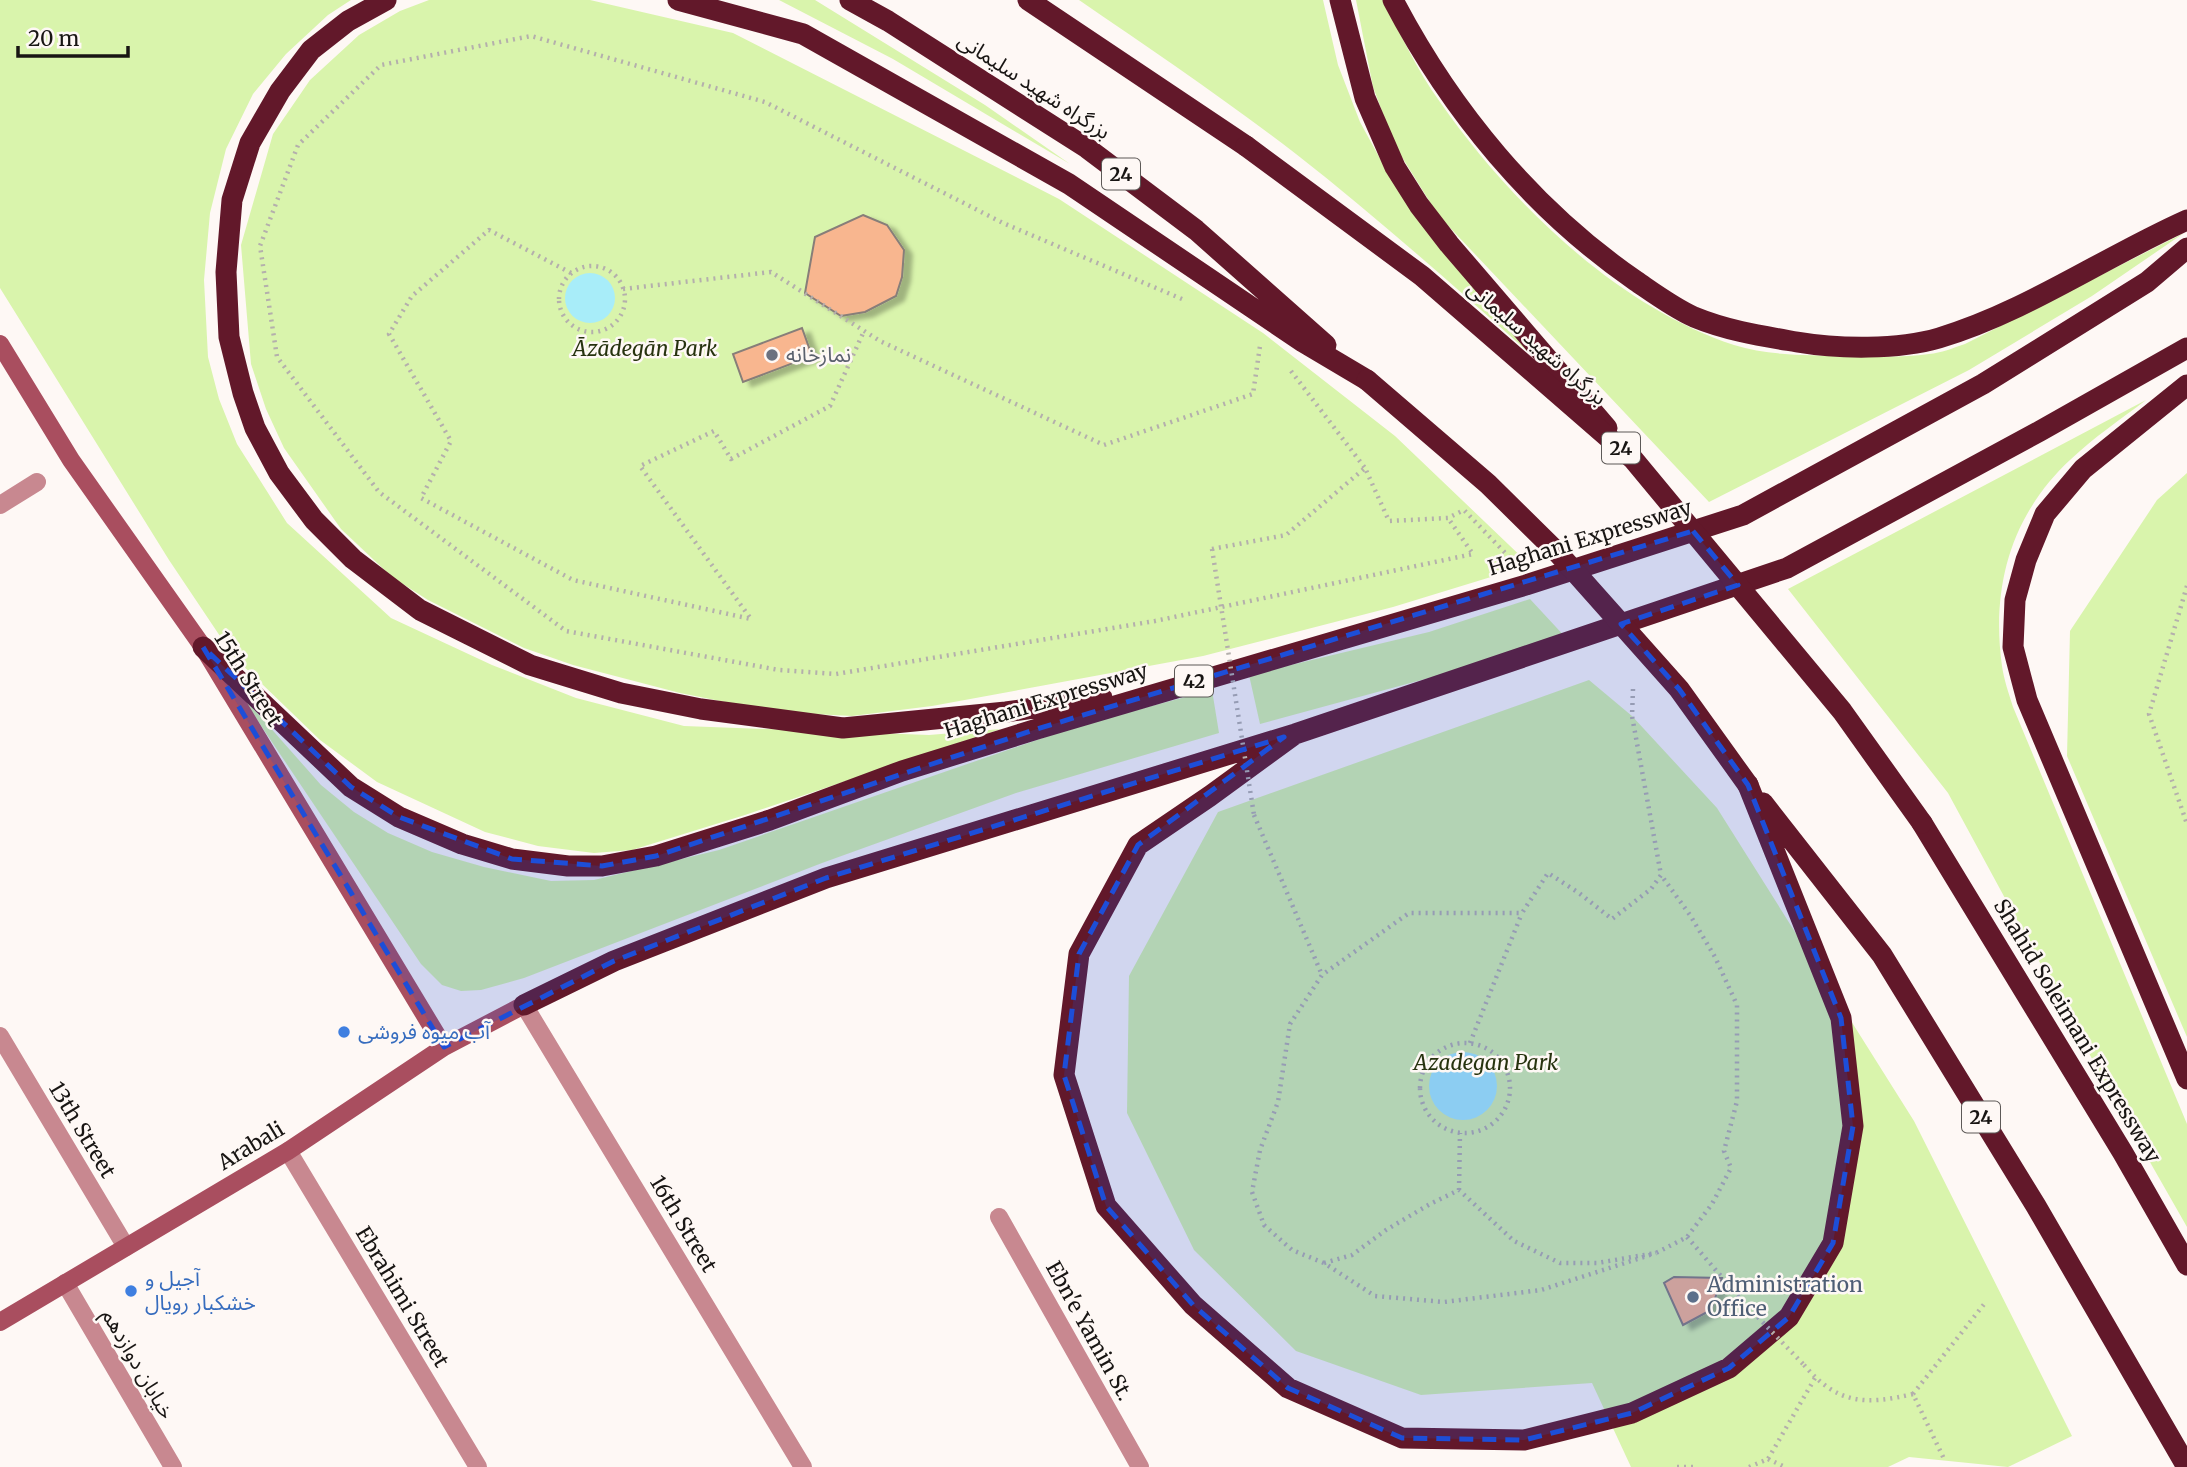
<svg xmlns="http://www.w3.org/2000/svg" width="2187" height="1467" font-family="Merriweather,'Noto Sans Arabic',serif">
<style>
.green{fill:#d9f4ac}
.water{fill:#a8edf9}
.building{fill:#f8b68f;stroke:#877e79;stroke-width:2;filter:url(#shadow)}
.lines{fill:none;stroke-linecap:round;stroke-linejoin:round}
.path{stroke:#b4afac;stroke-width:4.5;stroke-dasharray:2 5;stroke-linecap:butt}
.street{stroke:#c88890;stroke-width:18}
.secondary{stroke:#a94e5f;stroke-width:18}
.highway{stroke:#62182a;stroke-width:21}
.path-bridge{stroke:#b4afac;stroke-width:4.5;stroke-dasharray:2 5;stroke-linecap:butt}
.highway-bridge{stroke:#62182a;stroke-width:21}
.marked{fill:#1d4ed8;fill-opacity:0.2;stroke:#1d4ed8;stroke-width:5;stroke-dasharray:14 9;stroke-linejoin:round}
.worship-dot{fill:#6b7280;stroke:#fef8f5;stroke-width:2.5}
.shop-dot{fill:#3f7fe0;stroke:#fef8f5;stroke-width:2.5}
.service-dot{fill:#5c6f8a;stroke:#fef8f5;stroke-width:2.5}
.labels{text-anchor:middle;stroke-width:5;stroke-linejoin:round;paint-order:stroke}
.shield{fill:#fef8f5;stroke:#5d5957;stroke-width:2}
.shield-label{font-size:19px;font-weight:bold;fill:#181513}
.street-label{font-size:21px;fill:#181513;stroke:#fef8f5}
.park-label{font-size:21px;font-style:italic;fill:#27330f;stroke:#fef8f5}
.worship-label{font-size:21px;fill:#5b616d;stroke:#fef8f5;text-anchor:start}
.shop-label{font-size:21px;fill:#366cbe;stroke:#fef8f5;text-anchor:start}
.service-label{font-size:21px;fill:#4e5e75;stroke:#fef8f5;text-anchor:start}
</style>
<defs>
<filter id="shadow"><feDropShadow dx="8" dy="4.5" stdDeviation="2" flood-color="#0004"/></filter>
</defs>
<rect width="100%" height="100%" fill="#fef8f5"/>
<path class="green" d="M0 0H351L328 15 286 54 253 94 226 149 210 213 204 280 208 357 219 399 237 444 287 523 391 618 492 665 576 698 684 726 929 735 1001 729 745 815 632 850 594 853 538 846 485 832 377 782 320 740 234 657 169 560 0 288Z
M429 0H590L733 33 1059 199 1263 333 1395 436 1530 565 1393 607 1203 656 932 706 852 716 775 712 680 693 573 665 524 648 428 600 392 577 341 529 284 448 266 409 251 364 241 245 273 134 310 80 359 35 400 11Z
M779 0H815L985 105 1070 164 893 59Z
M1079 0H1323L1338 65 1360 122 1390 177 1534 357C1456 288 1378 218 1296 154 1226 100 1152 50 1079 0Z
M1356 0H1383C1401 34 1417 71 1440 102 1510 202 1616 306 1734 345 1768 356 1808 355 1844 356 1872 356 1902 358 1929 354 1941 353 1953 348 1965 344L2184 233 2092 296 1969 370 1709 502 1438 215 1395 146 1373 87Z
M2146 400C2121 419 2093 438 2070 460 2011 515 1991 587 2002 666 2004 680 2009 694 2013 707L2187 1124V1227L2110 1092 1948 793 1788 589Z
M2187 473V1037L2067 756 2070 631 2157 500Z
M1530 599 1568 640 1260 724 1249 675 1429 632Z
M1589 680 1632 716 1717 808 1914 1121 2072 1436 2008 1467 1909 1457 1888 1467H1631L1592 1383 1421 1395 1296 1351 1194 1250 1127 1113 1129 976 1218 812Z
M237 690 321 785 354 812 388 833 432 852 484 867 551 881 594 880 719 850 1080 725 1212 690 1219 733 1016 793 822 863 524 978 481 990 461 991 442 985 421 964Z"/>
<path class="water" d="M565 298a25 25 0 1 1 50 0a25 25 0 1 1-50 0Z
M1429 1086a34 34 0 1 1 68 0a34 34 0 1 1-68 0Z"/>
<path class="building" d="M863 215 887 225 904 250 902 277 896 296 865 312 841 316 805 293 815 237Z
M802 328 812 356 743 382 733 354Z
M1674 1277 1722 1278 1711 1310 1683 1325 1664 1283Z"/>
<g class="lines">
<path class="path" d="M559 299a33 33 0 1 1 66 0a33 33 0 1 1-66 0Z
M571 273 489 230 412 296 389 334 451 441 421 498 573 580 751 619 640 466 714 431 731 459 830 406 864 331
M623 289 771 272 880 341 1104 445 1253 394 1260 346
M1182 299 1003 223 765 102 531 36 381 65 298 145 260 246 277 357 379 492 566 631 779 670 836 674 1155 621 1473 554 1448 518
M1291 371 1365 468
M1212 549 1286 535 1365 468 1389 521 1448 518 1464 510 1511 559
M2187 586 2149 714 2187 824
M1633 689 1632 716 1661 875
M1254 815 1322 975
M1470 1043 1522 913
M1420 1088a45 45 0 1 1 90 0a45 45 0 1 1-90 0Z
M1459 1190 1460 1133
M1687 1237 1748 1307
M1324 1263 1352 1255 1386 1230 1430 1204 1459 1190 1514 1241 1560 1263H1597L1656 1253 1687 1237 1712 1204 1731 1168 1724 1151 1737 1101V1005L1715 957 1690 915 1661 875 1651 889 1612 919 1579 893 1548 873 1522 913H1409L1322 975 1290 1024 1278 1102 1260 1150 1252 1192 1264 1225 1292 1250 1324 1263 1375 1296 1444 1302 1541 1290 1656 1253
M1804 1365C1838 1405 1866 1405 1913 1394L1945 1461
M1913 1394 1985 1303
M1768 1459 1785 1467
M1677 1467H1693
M1749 1467 1768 1459 1815 1378"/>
<path class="street" d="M0 505 37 482
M524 1005 803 1467
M0 1036 126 1247
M288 1151 478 1467
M999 1217 1140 1467
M65 1283 173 1467"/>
<path class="secondary" d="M0 344 71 460 203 647 444 1047
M0 1322 288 1151 444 1047 524 1005"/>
<path class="highway" d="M386 0 348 21 311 50 280 91 250 143 232 200 226 272 229 337 243 393 255 428 279 473 314 520 353 559 420 610 530 665 621 693 701 709 843 728 1006 712 1102 698
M678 0 803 34 1069 184 1303 342 1367 380
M850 0 888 21 1087 148 1196 230 1326 345
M1028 0 1246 146
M1340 0 1365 98 1395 167 1419 205 1449 244 1607 428
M1393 0C1451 111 1533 210 1636 281 1655 294 1674 308 1694 317 1728 331 1762 336 1797 342 1838 349 1898 350 1939 338 2026 312 2104 257 2187 220
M2187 385 2083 469 2045 514 2026 560 2015 600 2013 647 2027 700 2187 1079
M203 647 351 787 399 817 462 844 512 859 568 866H602L656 856 770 820 902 771 1037 729 1526 585 1743 515 1983 384 2147 282 2187 248
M1295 734 1210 796 1138 845 1079 954 1064 1075 1106 1206 1193 1305 1288 1388 1402 1438 1524 1440 1632 1413 1729 1368 1789 1317 1833 1243 1853 1126 1841 1018 1748 785
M1763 803 1882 955 2036 1206 2187 1467
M1922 823 2123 1153 2187 1265
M524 1005 614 961 826 878 1295 734 1787 568 2040 431 2187 348"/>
<path class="path-bridge" d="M1212 549 1254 815
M1748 1307 1804 1365"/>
<path class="highway-bridge" d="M1246 146 1422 276 1633 459 1842 711 1922 823
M1367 380 1488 484 1558 553 1679 689 1748 785"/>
</g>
<path class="marked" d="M1693 531 1738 585 1621 624 1679 689 1748 785 1841 1018 1853 1126 1833 1243 1789 1317 1729 1368 1632 1413 1524 1440 1402 1438 1288 1388 1193 1305 1106 1206 1064 1075 1079 954 1138 845 1284 737 826 878 614 961 444 1047 203 647 351 787 399 817 512 859 602 866 656 856 1037 729Z"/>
<circle class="worship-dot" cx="772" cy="355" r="7"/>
<g class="shop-dot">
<circle cx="344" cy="1032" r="7"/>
<circle cx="131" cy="1291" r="7"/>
</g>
<circle class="service-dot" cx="1693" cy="1297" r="7"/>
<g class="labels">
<g class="shield">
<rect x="1102" y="158.5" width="38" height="31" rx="5"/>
<rect x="1602" y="432.5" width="38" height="31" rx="5"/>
<rect x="1175" y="665.5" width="38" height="31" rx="5"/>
<rect x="1962" y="1101.5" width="38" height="31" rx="5"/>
</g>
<g class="shield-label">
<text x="1121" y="181">24</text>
<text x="1621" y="455">24</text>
<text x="1194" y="688">42</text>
<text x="1981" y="1124">24</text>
</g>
<g class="street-label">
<text transform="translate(1034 86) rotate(33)" y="7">بزرگراه شهید سلیمانی</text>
<text transform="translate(1537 343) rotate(41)" y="7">بزرگراه شهید سلیمانی</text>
<text transform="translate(1590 538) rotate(-17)" y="7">Haghani Expressway</text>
<text transform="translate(248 679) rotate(58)" y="7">15th Street</text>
<text transform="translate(1046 701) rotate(-17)" y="7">Haghani Expressway</text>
<text transform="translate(2077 1031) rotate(59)" y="7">Shahid Soleimani Expressway</text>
<text transform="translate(82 1130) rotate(59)" y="7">13th Street</text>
<text transform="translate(251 1146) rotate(-31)" y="7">Arabali</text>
<text transform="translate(683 1224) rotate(59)" y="7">16th Street</text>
<text transform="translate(402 1297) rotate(59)" y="7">Ebrahimi Street</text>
<text transform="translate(1089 1331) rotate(61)" y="7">Ebn'e Yamin St.</text>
<text transform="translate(138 1364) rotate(60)" y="7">خیابان دوازدهم</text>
</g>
<g class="park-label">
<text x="645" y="356">Āzādegān Park</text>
<text x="1486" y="1070">Azadegan Park</text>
</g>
<g class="worship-label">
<text x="786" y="362">نمازخانه</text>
</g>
<g class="shop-label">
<text x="358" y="1039">آب میوه فروشی</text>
<text x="145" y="1286">آجیل و<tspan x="145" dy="24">خشکبار رویال</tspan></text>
</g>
<g class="service-label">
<text x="1707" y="1292">Administration<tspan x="1707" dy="24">Office</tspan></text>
</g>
</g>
<path d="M18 46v10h110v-10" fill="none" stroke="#181513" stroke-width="3.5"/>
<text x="28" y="46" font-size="21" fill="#181513" stroke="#fef8f5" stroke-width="5" paint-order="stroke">20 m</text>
</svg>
